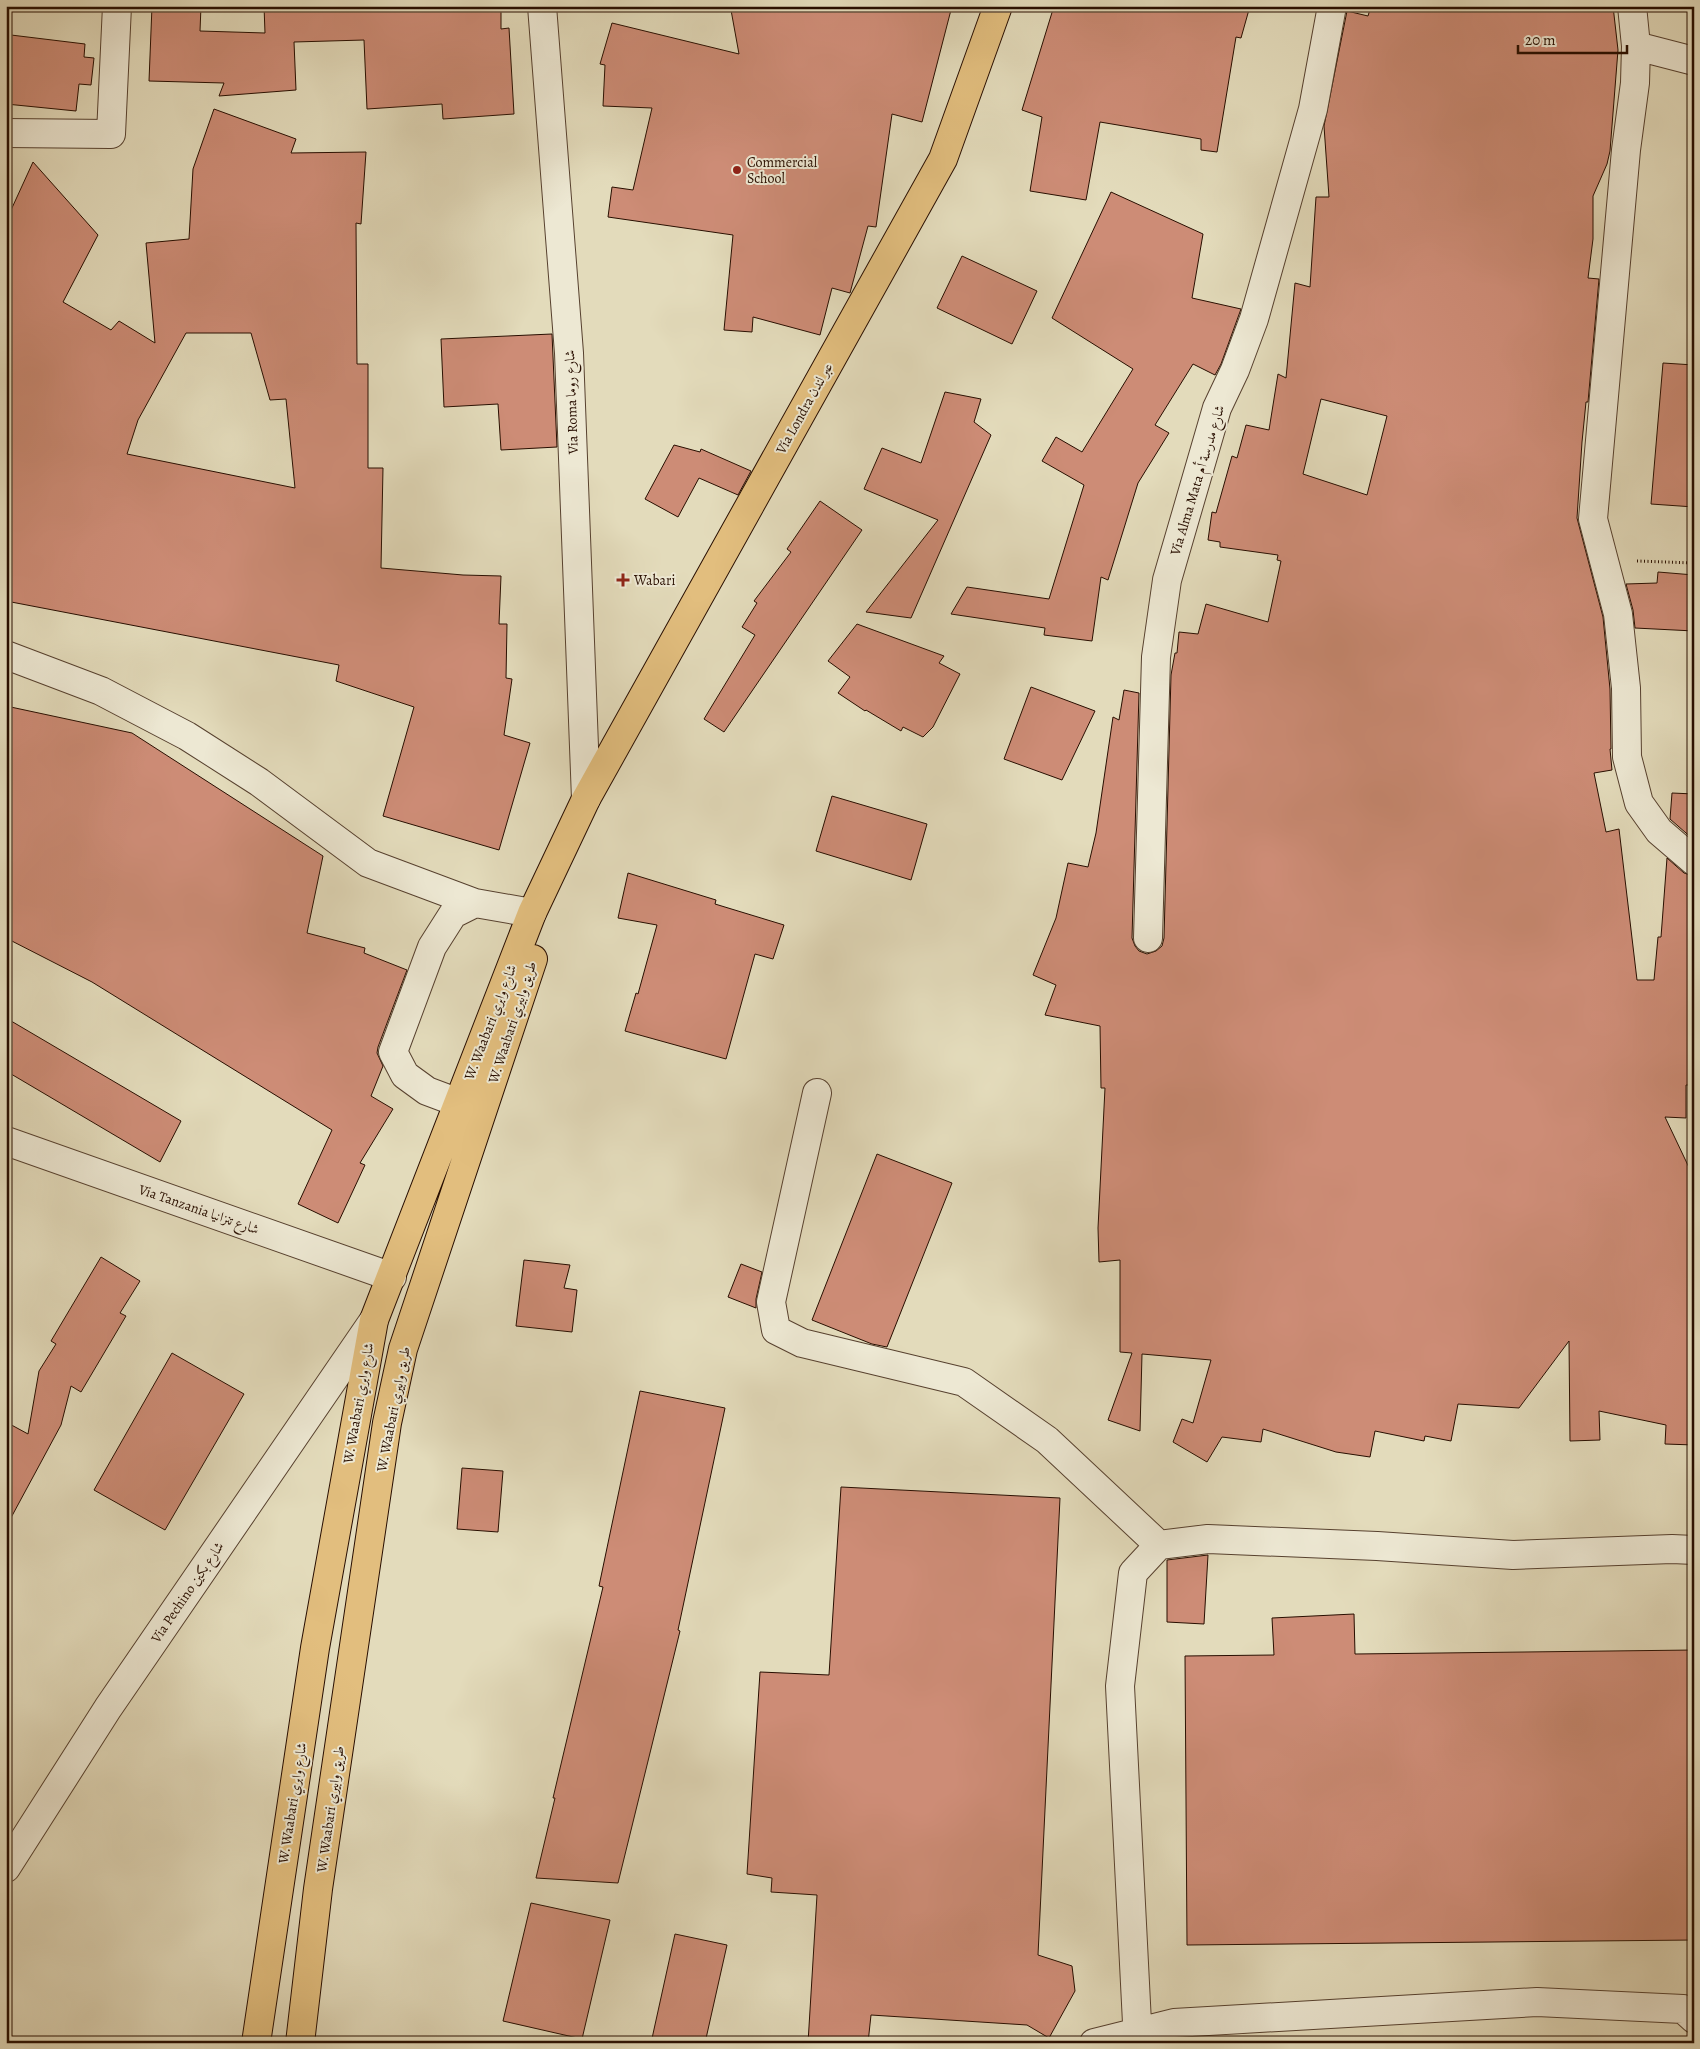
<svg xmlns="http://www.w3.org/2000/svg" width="1700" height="2049" font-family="Alegreya,Amiri,serif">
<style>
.building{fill:#cd8c76;stroke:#280e00;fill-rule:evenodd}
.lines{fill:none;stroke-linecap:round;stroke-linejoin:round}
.minor-casing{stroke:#57412f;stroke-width:30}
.major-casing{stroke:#280e00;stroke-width:30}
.path{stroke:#280e00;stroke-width:3;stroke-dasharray:1 2.5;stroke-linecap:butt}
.minor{stroke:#ede8d3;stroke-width:28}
.major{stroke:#e2be7e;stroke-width:28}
.poi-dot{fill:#8f2418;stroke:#ede8d3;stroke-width:2}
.labels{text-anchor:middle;stroke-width:4;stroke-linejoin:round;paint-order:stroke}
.poi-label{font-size:14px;fill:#280e00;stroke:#ede8d3;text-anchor:start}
.street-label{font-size:14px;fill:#280e00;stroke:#ede8d3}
</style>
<rect width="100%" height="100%" fill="#e3dbbb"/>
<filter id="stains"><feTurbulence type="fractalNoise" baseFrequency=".004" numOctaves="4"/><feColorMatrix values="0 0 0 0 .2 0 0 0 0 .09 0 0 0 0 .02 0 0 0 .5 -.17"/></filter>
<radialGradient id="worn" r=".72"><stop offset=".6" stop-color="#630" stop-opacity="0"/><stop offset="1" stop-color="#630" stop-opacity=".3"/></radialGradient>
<path class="building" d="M152 6H201L200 31 265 33 264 6H501V29L509 28 514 114 443 119 442 104 367 109 364 40 294 42 296 90 219 96 224 83 149 81Z
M747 6H952L922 122 892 114 876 227 868 226 850 293 832 288 820 335 753 317 752 332 724 330 733 235 608 217 612 187 633 190 652 108 603 106 605 65 600 64 612 23 739 54 731 10Z
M1054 6H1250L1241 38 1236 37 1217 152 1201 150V139L1100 122 1086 200 1030 191 1042 117 1022 110Z
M1371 6 1440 8 1441 6H1613L1618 50 1610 151 1607 164 1593 196V239L1588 278 1599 279 1588 402H1586L1582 442 1577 518 1603 617 1610 689 1611 749H1610L1612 770 1594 773 1606 832 1619 829 1637 980H1654L1658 937H1661L1667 858 1684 873 1694 876V1085H1686V1118L1665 1117 1694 1178V1445L1665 1444 1666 1425 1599 1411 1600 1440 1570 1441 1569 1341 1519 1408 1458 1404 1451 1441 1425 1436 1424 1441 1375 1431 1370 1457 1336 1452 1263 1429 1261 1442 1222 1437 1207 1462 1173 1442 1182 1419 1193 1423 1211 1360 1142 1354 1140 1431 1108 1420 1132 1353 1120 1352V1260L1099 1262 1098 1228 1105 1088H1101L1100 1026 1045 1015 1056 985 1033 975 1056 918 1068 863 1088 867 1096 833 1113 717 1119 720 1124 690 1139 693 1132 938 1135 946 1139 951 1147 954 1156 951 1162 946 1164 938 1171 675 1175 653H1177L1179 632 1198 634 1206 604 1268 622 1281 561 1277 560 1278 555 1220 547V542L1208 540 1212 512 1216 513 1232 456 1237 458 1246 425 1269 430 1278 374 1286 378 1295 283 1310 287 1316 197H1329L1324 126 1347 11 1368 16ZM1321 399 1387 416 1367 495 1303 474Z
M11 35 85 44 84 57 94 58 91 85 79 84 76 111 6 104V76Z
M214 109 296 139 291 153 366 152 361 224 356 223 357 364H368V468H383L381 568 463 575 501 576 499 624H507L506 678 512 679 504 735 530 743 499 850 383 816 414 707 336 681 339 665 6 601V221L33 162 98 235 63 302 111 330 119 321 155 343 146 243 189 239 193 169ZM186 333H251L270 400 286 399 295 488 127 454 138 420Z
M1111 192 1203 234 1192 298 1241 309 1221 364 1215 375 1193 364 1155 425 1169 433 1138 483 1108 580 1101 577 1092 641 1044 635 1045 628 951 614 967 587 1049 599 1084 485 1042 461 1056 437 1082 452 1133 369 1052 318Z
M962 256 1037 291 1012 344 937 308Z
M552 334 557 447 501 450 498 404 444 407 441 339Z
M1663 363 1694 365V507L1651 504Z
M945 392 981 399 974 422 991 435 911 618 866 612 938 520 864 489 882 448 921 463Z
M674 445 700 452 701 449 751 471 738 495 699 478 678 517 645 499Z
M820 501 862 530 724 732 704 719 755 635 742 627 757 603 754 601 791 552 787 549Z
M1658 572 1694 575V631L1635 628 1633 610 1626 584 1657 583Z
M857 624 944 656 939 663 960 674 933 727 923 737 903 727 901 731 866 710 865 711 838 693 850 677 828 661Z
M1031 687 1095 711 1062 780 1004 759Z
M6 706 132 733 323 856 307 933 365 948 364 953 407 970 378 1047 377 1053 383 1066 371 1096 393 1109 360 1163 365 1165 338 1223 298 1204 332 1130 92 982 6 938Z
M1672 793 1694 794V840L1670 819Z
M832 796 927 824 911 880 816 851Z
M628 873 716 900 715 904 784 925 773 959 755 954 726 1059 625 1031 636 993 638 994 657 925 618 918Z
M6 1018 181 1121 160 1162 6 1071Z
M877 1154 952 1183 887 1347 872 1344 812 1320Z
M101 1257 140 1281 120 1313 126 1316 81 1392 71 1386 61 1425 6 1527V1422L28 1434 39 1371 56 1344 51 1341Z
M524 1260 570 1265 564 1288 577 1290 572 1332 516 1326Z
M741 1264 762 1272 756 1299V1308L728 1297Z
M172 1353 244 1394 165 1530 94 1490Z
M640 1391 725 1408 678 1630 680 1631 618 1883 536 1878 555 1798H553L603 1587 599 1586Z
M462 1468 503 1471 498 1532 457 1529Z
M841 1487 1060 1498 1038 1955 1072 1966 1075 1991 1049 2038 1027 2025 871 2015 868 2043H808L817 1895 771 1892 772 1878 747 1874 760 1672 829 1675Z
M1208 1555 1204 1624 1167 1622V1560Z
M1354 1614 1355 1654 1694 1650V1940L1187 1945 1185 1656 1274 1655 1272 1618Z
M531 1903 610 1920 582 2039 503 2021Z
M675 1934 727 1945 705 2043H651Z"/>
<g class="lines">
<g class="minor-casing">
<path id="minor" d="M542 6 569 353 586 799
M1632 6 1636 46 1635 83 1626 150 1593 519 1618 614 1626 688 1627 757 1639 803 1659 831 1694 861
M1636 46 1694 61
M6 133 111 134 117 6
M6 655 101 691 187 736 259 782 368 863 475 903 532 913
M1148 938 1156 657 1167 580 1217 408 1235 370 1254 319 1313 109 1332 6
M817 1093 771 1302 776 1330 802 1343 964 1382 1047 1440 1159 1545
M459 1103 427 1091 405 1075 393 1052 432 947 453 914 475 903
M6 1141 392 1277
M6 1868 108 1708 374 1320
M1094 2043 1174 2023 1537 2002 1683 2009 1694 2019
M1138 2043 1120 1686 1133 1573 1159 1545 1208 1539 1377 1546 1513 1555 1672 1549 1694 1550"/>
</g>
<g class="major-casing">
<path id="major" d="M256 2043 315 1648 374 1320 532 913 586 799 943 159 998 6
M300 2043 318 1889 387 1423 403 1349 533 959"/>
</g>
<path class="path" d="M1637 561 1694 563"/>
<use href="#minor" class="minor"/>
<use href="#major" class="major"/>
</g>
<g class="poi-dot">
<circle cx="737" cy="170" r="5"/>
<path d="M620.5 572.5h5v5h5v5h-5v5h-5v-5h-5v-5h5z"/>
</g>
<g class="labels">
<g class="poi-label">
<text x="747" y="167">Commercial<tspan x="747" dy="16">School</tspan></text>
<text x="634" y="585">Wabari</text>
</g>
<g class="street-label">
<text transform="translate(571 402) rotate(-92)" y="5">Via Roma شارع روما</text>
<text transform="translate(804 408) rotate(-61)" y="5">Vía Londra عبر لندن</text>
<text transform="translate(1197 480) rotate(-73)" y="5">Via Alma Mata شارع مدرسة أم</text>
<text transform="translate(490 1022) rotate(-69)" y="5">W. Waabari شارع وابري</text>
<text transform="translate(512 1022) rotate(-72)" y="5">W. Waabari طريق وابيري</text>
<text transform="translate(199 1209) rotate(19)" y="5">Via Tanzania شارع تنزانيا</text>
<text transform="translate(358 1403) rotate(-80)" y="5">W. Waabari شارع وابري</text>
<text transform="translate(393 1409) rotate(-79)" y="5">W. Waabari طريق وابيري</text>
<text transform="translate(187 1592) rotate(-56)" y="5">Via Pechino شارع بكين</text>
<text transform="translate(292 1803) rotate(-81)" y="5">W. Waabari شارع وابري</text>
<text transform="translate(330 1809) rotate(-82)" y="5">W. Waabari طريق وابيري</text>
</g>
</g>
<rect width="1700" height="2049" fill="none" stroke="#e3dbbb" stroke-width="25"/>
<rect x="8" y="8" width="1685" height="2034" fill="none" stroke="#280e00" stroke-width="2.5"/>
<rect x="12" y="12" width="1675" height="2024" fill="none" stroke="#280e00"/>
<path d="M1518 45v8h109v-8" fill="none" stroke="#280e00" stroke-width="2.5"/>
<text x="1525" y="45" font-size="15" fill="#280e00" stroke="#ede8d3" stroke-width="4" paint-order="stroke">20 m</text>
<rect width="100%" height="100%" filter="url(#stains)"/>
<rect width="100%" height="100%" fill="url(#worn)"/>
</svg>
